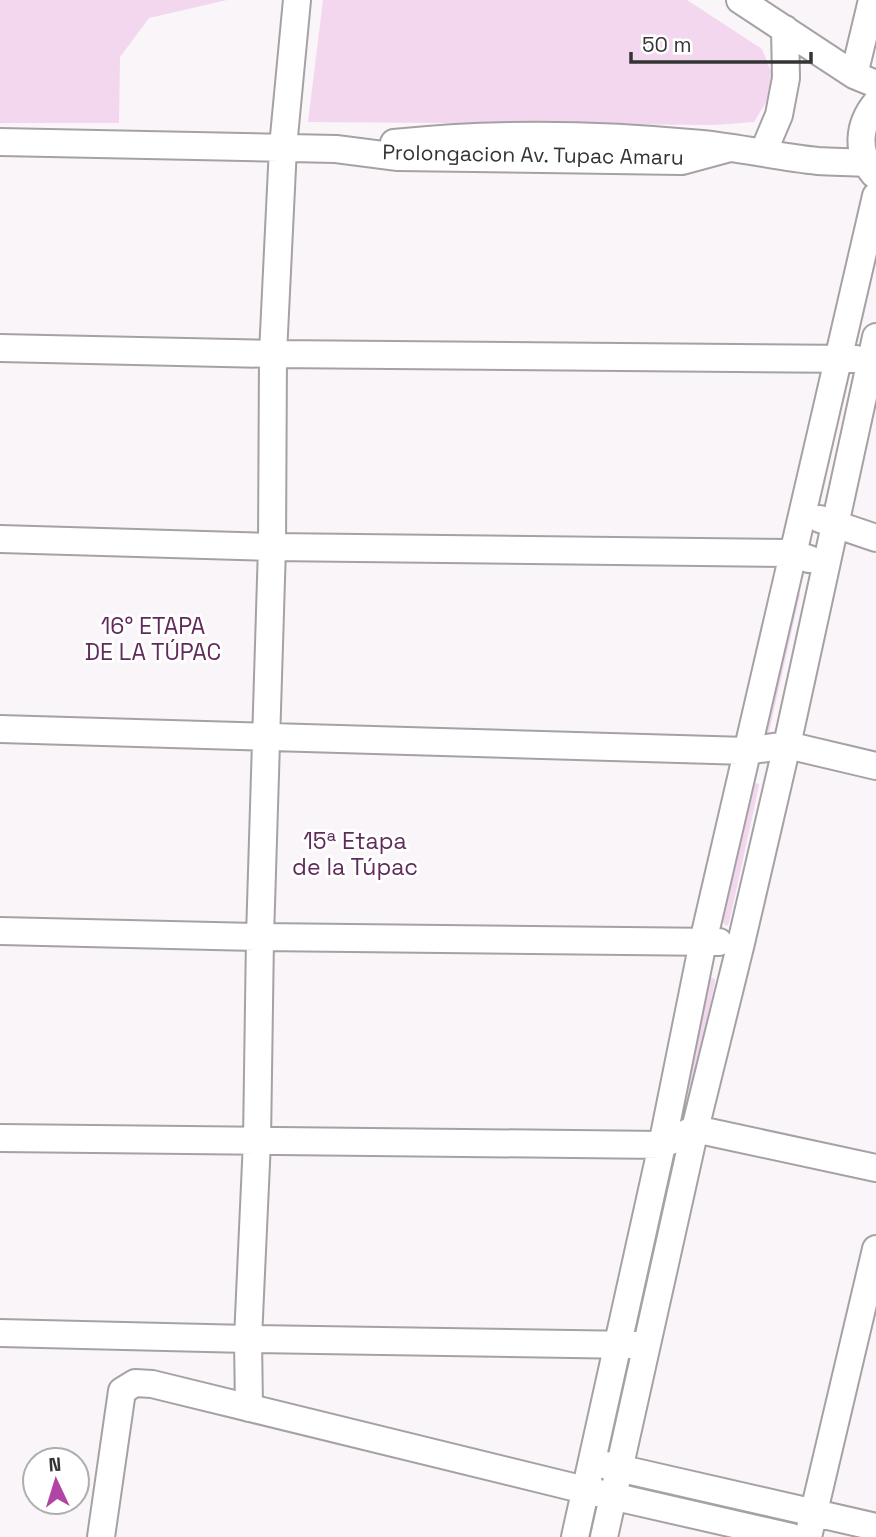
<svg xmlns="http://www.w3.org/2000/svg" width="876" height="1537" font-family="'Space Grotesk',sans-serif">
<style>
.green{fill:#f3d7ee}
.lines{fill:none;stroke-linecap:round;stroke-linejoin:round}
.minor-casing{stroke:#a5a1a4;stroke-width:30}
.minor{stroke:#fff;stroke-width:26}
.labels{text-anchor:middle;stroke-width:6;stroke-linejoin:round;paint-order:stroke}
.street-label{font-size:21px;fill:#353435;stroke:#fff}
.neighbourhood-label{font-size:23px;fill:#602b5a;stroke:#fff}
</style>
<rect width="100%" height="100%" fill="#f9f5f8"/>
<path class="green" d="M0 0H227L149 18 120 57 119 123H0Z
M323 0H687L762 49 772 74 766 102 754 122 714 125 308 122Z
M797 591 800 594 769 732 766 734 764 733Z
M755 783 759 784V786L729 923 726 926 723 922Z
M711 978 715 979V982L685 1119 682 1121 679 1118Z
M667 1180 669 1184 639 1321 636 1323Z
M631 1484 787 1519 788 1522 787 1525 630 1489V1486Z"/>
<g class="lines">
<g class="minor-casing">
<path id="minor" d="M740 0 854 75 876 84
M854 75 872 0
M0 142 336 149 398 157 682 161 730 148
M394 143C497 132 599 134 702 144 741 148 779 157 818 161 834 162 850 162 866 163
M763 153 779 115 786 78 785 29
M874 174C856 152 858 125 876 103
M0 348 273 354 856 359
M820 519 876 538
M0 539 272 547 792 553 809 559
M0 729 747 751 787 745 876 766
M0 931 260 937 719 942
M0 1138 662 1145 695 1129 876 1168
M0 1333 248 1339 635 1345
M249 1408 248 1339 257 1141 260 937 272 547 273 354 283 147 297 0
M605 1465 876 1527
M101 1537 122 1391 135 1383 152 1384 585 1490 791 1537
M575 1537 662 1145 703 942 876 196
M604 1537 695 1129 741 943 787 745 876 337
M808 1537 876 1249"/>
</g>
<use href="#minor" class="minor"/>
</g>
<g class="labels">
<g class="street-label">
<text transform="translate(533 155) rotate(1)" y="7">Prolongacion Av. Tupac Amaru</text>
</g>
<g class="neighbourhood-label">
<text x="153" y="634">16° ETAPA<tspan x="153" dy="26">DE LA TÚPAC</tspan></text>
<text x="355" y="849">15ª Etapa<tspan x="355" dy="26">de la Túpac</tspan></text>
</g>
</g>
<g transform="translate(56 1481) rotate(356)"><circle r="33" fill="#ffffff" stroke="#aeaeae" stroke-width="2"/>
<path d="M0-5L12 26L0 18L-12 26Z" fill="#b045a5"/>
<text y="-10" font-size="19" font-weight="bold" text-anchor="middle" fill="#353435">N</text>
</g>
<path d="M631 52v10h180v-10" fill="none" stroke="#353435" stroke-width="3.5"/>
<text x="642" y="52" font-size="21" fill="#353435" stroke="#ffffff" stroke-width="5" paint-order="stroke">50 m</text>
</svg>
